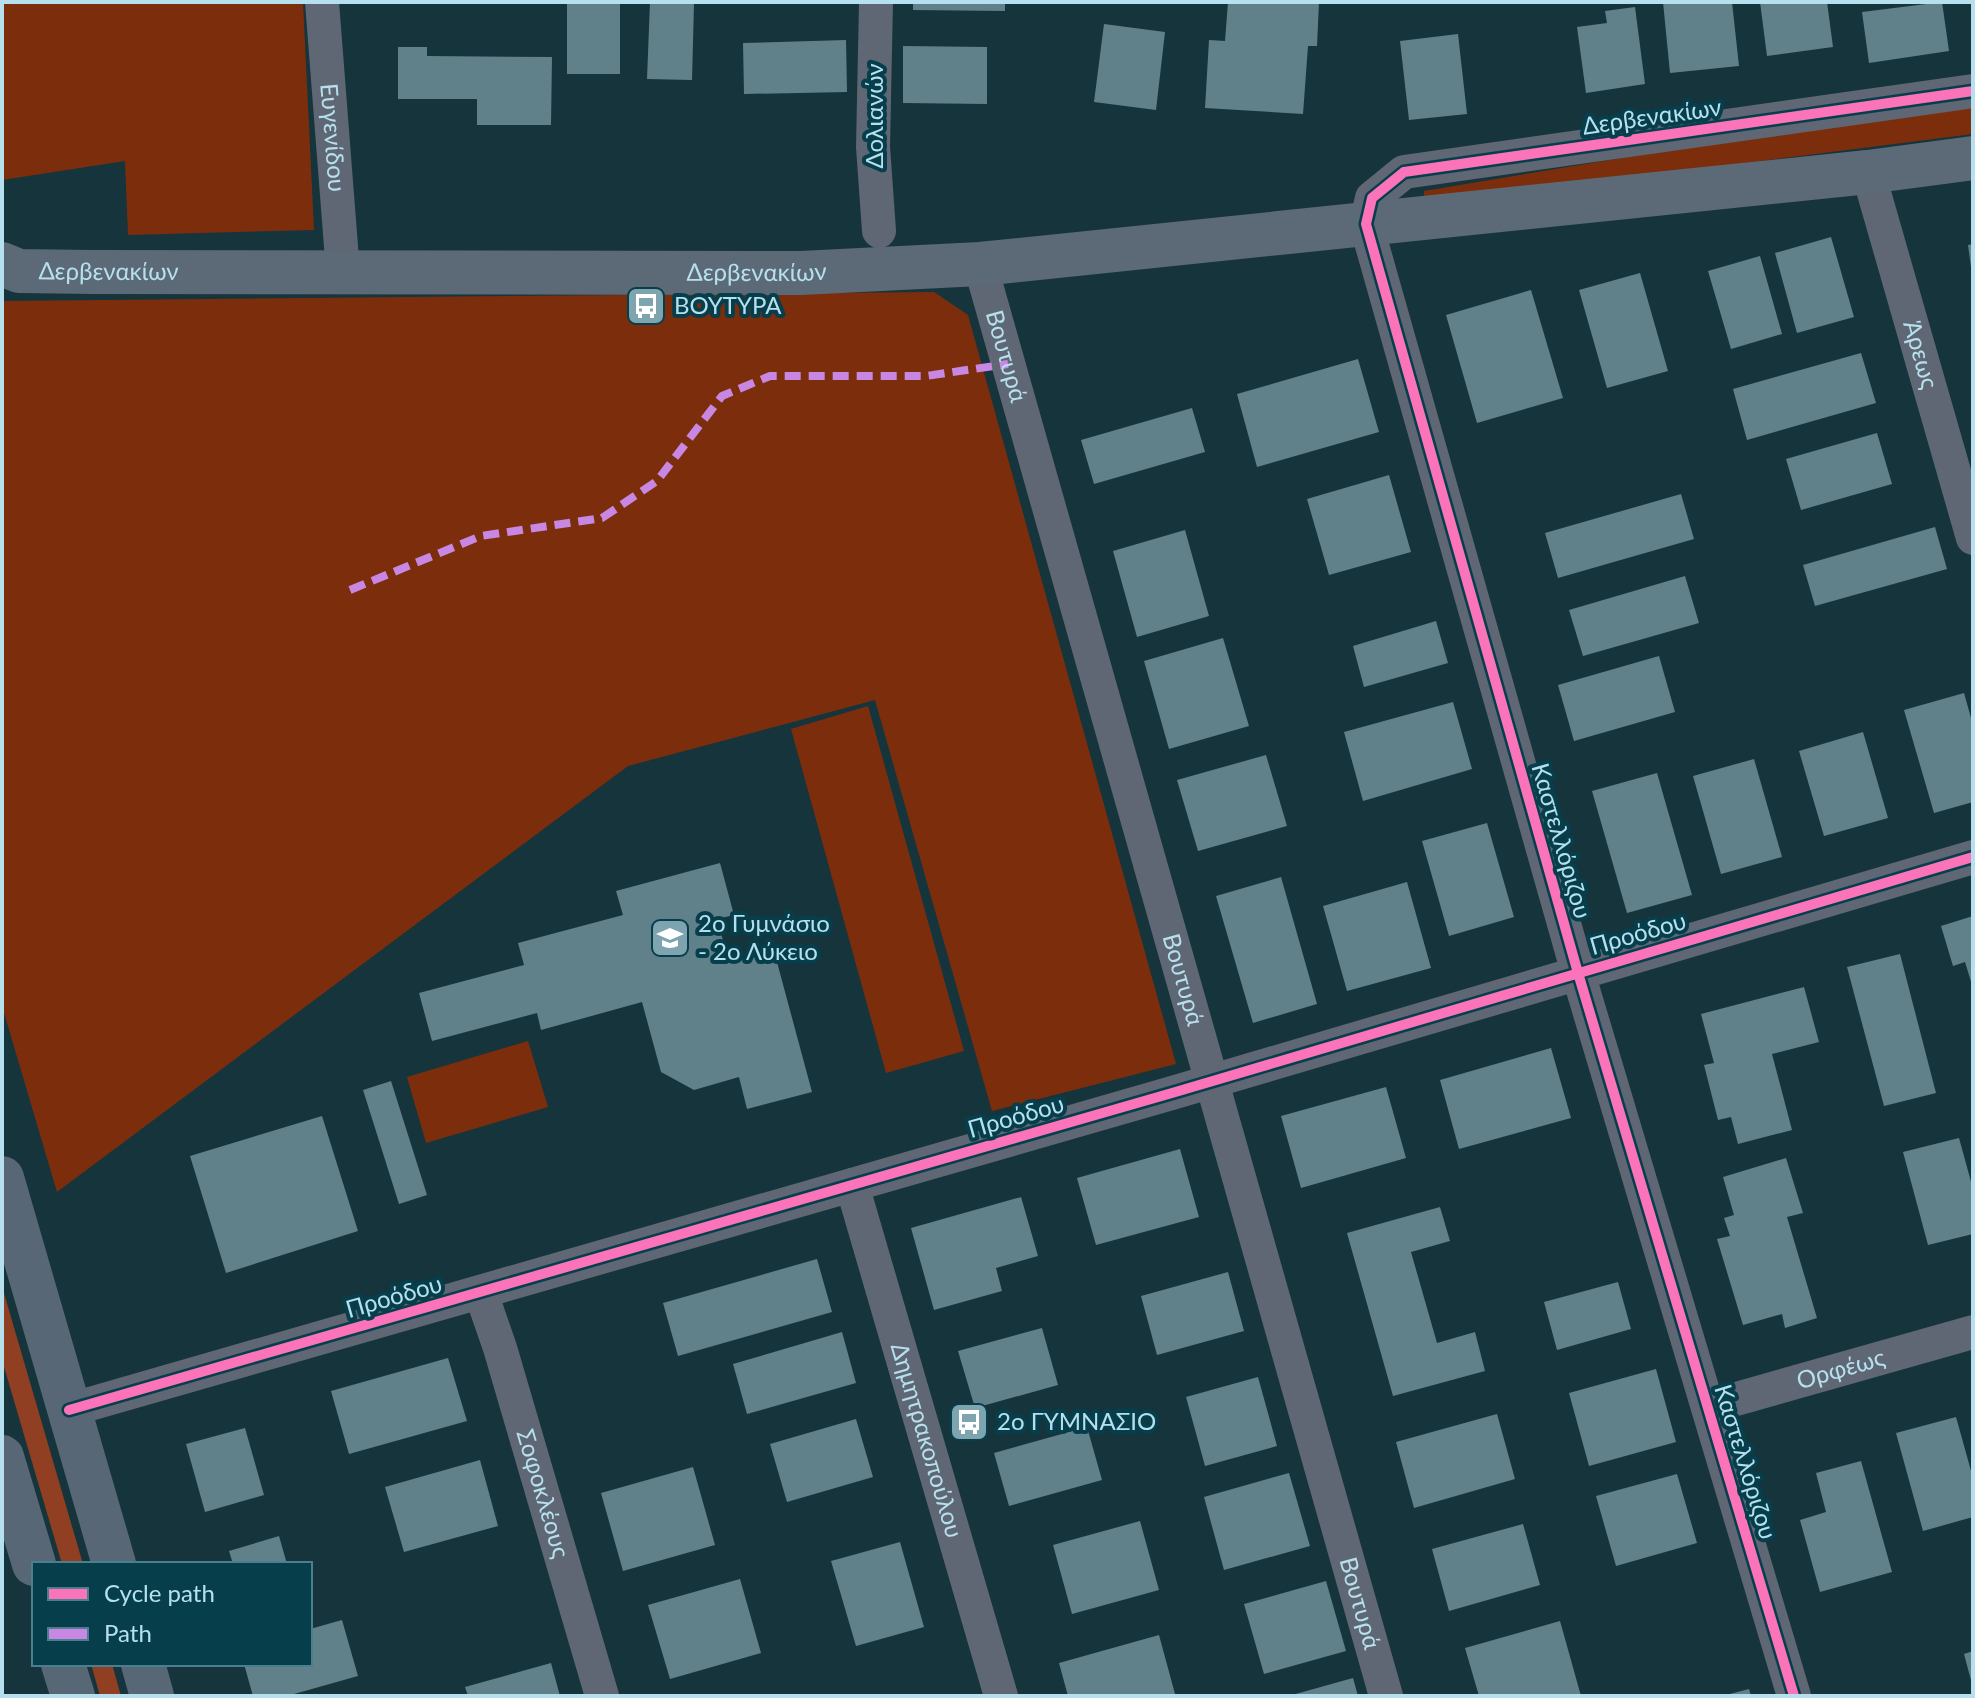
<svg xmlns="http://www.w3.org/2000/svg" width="1975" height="1698" font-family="Lato,sans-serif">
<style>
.green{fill:#7c2e0c}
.forest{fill:#903f22}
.building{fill:#61818a}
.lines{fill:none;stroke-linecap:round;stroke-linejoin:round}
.street{stroke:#5e6773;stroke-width:34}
.secondary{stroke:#5c6977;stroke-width:44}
.primary{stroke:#576776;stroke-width:44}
.quiet{stroke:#c787e3;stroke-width:8;stroke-dasharray:16 8;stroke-linecap:butt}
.cycleway-casing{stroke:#063e4c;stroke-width:15}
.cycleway{stroke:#fb73b8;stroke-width:10}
.labels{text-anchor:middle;stroke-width:8;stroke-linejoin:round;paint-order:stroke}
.street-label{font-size:24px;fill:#b6e0ee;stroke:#063e4c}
.poi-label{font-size:24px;fill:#b6e0ee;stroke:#063e4c;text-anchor:start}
</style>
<rect width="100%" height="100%" fill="#16343c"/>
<path class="green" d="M2 2H303L314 230 128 235 125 161 2 180Z
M1973 108V134L1424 204V191L1736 139Z
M934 292 968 315 1176 1064 992 1111 875 700 628 766 57 1192 2 1006V301Z
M868 706 964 1051 886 1073 791 729Z
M528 1041 548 1107 426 1143 407 1077Z"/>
<path class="forest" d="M2 1286 6 1300 83 1564H62L2 1360Z
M91 1664H112L121 1696H100Z"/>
<path class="building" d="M567 2H620V74H567Z
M650 2 694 4 692 80 647 79Z
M913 2H1005V11L913 10Z
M1228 2H1319L1317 46H1308L1303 114 1205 108 1209 40 1225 41Z
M1663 2H1732L1739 66 1670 73Z
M1760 2H1827L1833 47 1767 56Z
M1942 2 1949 51 1869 63 1862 12Z
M1635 7 1645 84 1586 93 1577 27 1607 23 1605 11Z
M1104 24 1165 32 1156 110 1094 102Z
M1458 34 1467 114 1409 120 1400 41Z
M846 40 847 92 744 94 743 43Z
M903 46 987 47V104L903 103Z
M398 47H427V56L552 57 551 125H477V99H398Z
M1831 237 1854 317 1797 333 1775 253Z
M1973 244V267H1971L1968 245Z
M1760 256 1782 334 1731 349 1708 271Z
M1640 273 1668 371 1607 388 1579 290Z
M1531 290 1563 398 1477 423 1446 315Z
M1861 353 1876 403 1747 440 1733 389Z
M1358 359 1379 432 1257 467 1237 394Z
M1192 408 1205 452 1094 484 1081 440Z
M1877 433 1892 484 1801 510 1786 459Z
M1389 475 1411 552 1329 575 1307 499Z
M1681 494 1694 539 1558 578 1545 533Z
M1935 527 1947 569 1815 606 1803 565Z
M1185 530 1209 616 1137 637 1113 551Z
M1685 576 1699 623 1583 656 1569 610Z
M1436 621 1448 663 1364 687 1353 646Z
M1223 638 1249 726 1169 749 1144 661Z
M1659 656 1675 712 1574 741 1558 685Z
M1964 693 1973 725V802L1934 813 1904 710Z
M1453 702 1472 769 1363 801 1344 732Z
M1863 732 1888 818 1824 836 1799 751Z
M1266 755 1287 826 1198 851 1177 780Z
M1754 759 1782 857 1721 874 1693 776Z
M1657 773 1692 895 1627 913 1592 791Z
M1487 823 1514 917 1449 936 1422 841Z
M720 863 734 915 717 919 729 962 774 951 812 1092 747 1109 739 1077 694 1090 661 1072 642 1002 541 1030 537 1013 432 1041 419 993 524 965 518 943 623 915 616 891Z
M1281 877 1317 1004 1253 1023 1216 896Z
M1407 882 1431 968 1347 991 1323 906Z
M1973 916V985H1972L1965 962 1953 966 1941 926Z
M1900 954 1936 1093 1884 1106 1847 967Z
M1804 987 1819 1042 1772 1054 1792 1130 1738 1144 1731 1117 1718 1120 1704 1065 1714 1063 1701 1014Z
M1551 1048 1571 1118 1459 1149 1440 1080Z
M391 1081 427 1195 399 1204 363 1090Z
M1386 1087 1406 1158 1301 1188 1281 1116Z
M322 1116 358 1231 226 1273 190 1156Z
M1959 1138 1973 1189V1234L1928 1245 1903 1152Z
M1180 1149 1199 1217 1096 1245 1077 1178Z
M1786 1158 1803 1213 1787 1217 1817 1318 1785 1328 1782 1314 1743 1325 1717 1239 1730 1236 1724 1218 1734 1215 1723 1177Z
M1021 1197 1038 1256 996 1268 1002 1291 934 1310 911 1228Z
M1440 1207 1450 1241 1411 1252 1437 1343 1475 1332 1485 1371 1393 1396 1347 1233Z
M817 1259 832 1312 678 1356 663 1303Z
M1228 1272 1244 1331 1157 1355 1141 1296Z
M1618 1282 1631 1329 1557 1350 1544 1302Z
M1042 1328 1058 1385 975 1408 958 1351Z
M842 1332 856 1383 747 1414 733 1364Z
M448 1358 467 1421 349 1454 331 1391Z
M1656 1369 1676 1442 1589 1466 1569 1393Z
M1258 1377 1277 1446 1205 1466 1186 1397Z
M1497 1414 1515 1479 1414 1508 1396 1442Z
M1956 1417 1973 1478V1517L1923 1531 1896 1433Z
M856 1419 873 1477 787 1502 770 1444Z
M1087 1427 1102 1480 1009 1506 994 1453Z
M245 1428 264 1495 205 1512 186 1444Z
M480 1460 498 1526 404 1552 385 1487Z
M1861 1461 1892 1572 1820 1592 1800 1520 1826 1512 1816 1473Z
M693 1467 715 1545 623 1571 601 1493Z
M1289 1473 1310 1546 1224 1570 1204 1497Z
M1677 1474 1697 1543 1616 1566 1596 1496Z
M1140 1521 1159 1590 1072 1614 1053 1545Z
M1523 1524 1540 1585 1449 1611 1432 1549Z
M279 1536 287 1564H233L229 1551Z
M900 1542 924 1627 856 1646 831 1561Z
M740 1579 761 1653 670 1679 648 1605Z
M1326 1581 1346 1651 1264 1674 1244 1604Z
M342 1620 358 1676 287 1696H253L244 1664H310V1629Z
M1560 1621 1581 1696H1479L1465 1648Z
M1159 1635 1175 1694 1068 1696 1059 1663Z
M1973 1651V1684H1972L1964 1654Z
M551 1663 560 1696H468L465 1687Z
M1353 1678 1358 1696H1292V1695Z
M1749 1689 1751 1696H1726V1695Z"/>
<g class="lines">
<g class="street">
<path id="s1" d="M322 2 343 272"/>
<path d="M876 2 873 147 879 231"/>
<path id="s2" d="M1868 172 1973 538"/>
<path id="s3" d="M980 264 1386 1696"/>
<path id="s4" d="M852 1185 1001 1696"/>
<path id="s5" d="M481 1293 500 1348 602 1696"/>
<path id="s6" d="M1708 1407 1973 1332"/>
<path d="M69 1410 1172 1093 1973 857"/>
<path d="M1794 1696 1578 973 1366 224 1372 198 1404 172 1973 91"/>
</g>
<path class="secondary" id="s7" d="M2 264 19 271 93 272 801 273 980 264 1868 172 1973 158"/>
<path class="primary" d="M2 1178 114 1564
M2 1457 34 1564
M63 1664 73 1696
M143 1664 152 1696"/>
<path class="quiet" d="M350 590 481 536 602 518 657 481 722 396 770 376H926L1008 364"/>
<g class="cycleway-casing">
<path id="cycleway" d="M69 1410 1172 1093 1973 857
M1794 1696 1578 973 1366 224 1372 198 1404 172 1973 91"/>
</g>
<use href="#cycleway" class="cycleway"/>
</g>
<defs>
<g id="bus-square" transform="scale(2)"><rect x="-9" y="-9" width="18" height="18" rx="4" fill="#7ea4b0" stroke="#063e4c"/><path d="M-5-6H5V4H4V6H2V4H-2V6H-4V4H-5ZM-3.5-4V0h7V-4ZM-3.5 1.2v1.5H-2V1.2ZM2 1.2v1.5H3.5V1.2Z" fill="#fff"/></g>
<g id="school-square" transform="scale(2)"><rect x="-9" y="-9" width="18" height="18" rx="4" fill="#7ea4b0" stroke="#063e4c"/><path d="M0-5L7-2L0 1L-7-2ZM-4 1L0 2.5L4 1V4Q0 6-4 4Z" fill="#fff"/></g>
</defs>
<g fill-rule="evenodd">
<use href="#bus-square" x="646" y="306"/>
<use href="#school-square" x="670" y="938"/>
<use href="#bus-square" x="969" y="1422"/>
</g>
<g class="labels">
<g class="street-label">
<text transform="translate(875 116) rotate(-90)" y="8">Δολιανών</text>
<text transform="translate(1652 117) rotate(-8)" y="8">Δερβενακίων</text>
<text dy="8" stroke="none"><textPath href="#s1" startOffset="136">Ευγενίδου</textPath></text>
<text dy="8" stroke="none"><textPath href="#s7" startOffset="108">Δερβενακίων</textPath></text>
<text dy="8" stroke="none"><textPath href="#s7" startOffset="756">Δερβενακίων</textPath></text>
<text dy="8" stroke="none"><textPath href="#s2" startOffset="190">Άρεως</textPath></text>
<text dy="8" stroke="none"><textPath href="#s3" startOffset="96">Βουτυρά</textPath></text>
<text transform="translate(1561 841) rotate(74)" y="8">Καστελλόριζου</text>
<text transform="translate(1638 934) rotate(-16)" y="8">Προόδου</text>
<text dy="8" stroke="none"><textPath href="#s3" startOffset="744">Βουτυρά</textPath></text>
<text transform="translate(1016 1117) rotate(-16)" y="8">Προόδου</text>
<text transform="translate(394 1297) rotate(-16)" y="8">Προόδου</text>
<text dy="8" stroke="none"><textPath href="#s6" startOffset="138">Ορφέως</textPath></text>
<text dy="8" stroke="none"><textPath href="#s4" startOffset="266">Δημητρακοπούλου</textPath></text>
<text transform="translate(1745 1462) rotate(73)" y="8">Καστελλόριζου</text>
<text dy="8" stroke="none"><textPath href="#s5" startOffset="210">Σοφοκλέους</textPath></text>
<text dy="8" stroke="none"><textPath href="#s3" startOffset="1392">Βουτυρά</textPath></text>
</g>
<g class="poi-label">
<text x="674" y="314">ΒΟΥΤΥΡΑ</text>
<text x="698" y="932">2ο Γυμνάσιο<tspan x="698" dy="28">- 2ο Λύκειο</tspan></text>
<text x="997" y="1430">2ο ΓΥΜΝΑΣΙΟ</text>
</g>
</g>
<rect width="1975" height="1698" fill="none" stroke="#b6e0ee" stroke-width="8"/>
<rect x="32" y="1562" width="280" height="104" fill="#063e4c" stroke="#4c7f8d" stroke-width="2"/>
<rect x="48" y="1588" width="40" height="12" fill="#fb73b8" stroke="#4c7f8d" stroke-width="2"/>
<text x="104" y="1602" font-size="24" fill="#b6e0ee">Cycle path</text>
<rect x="48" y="1628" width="40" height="12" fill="#c787e3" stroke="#4c7f8d" stroke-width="2"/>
<text x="104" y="1642" font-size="24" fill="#b6e0ee">Path</text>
</svg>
